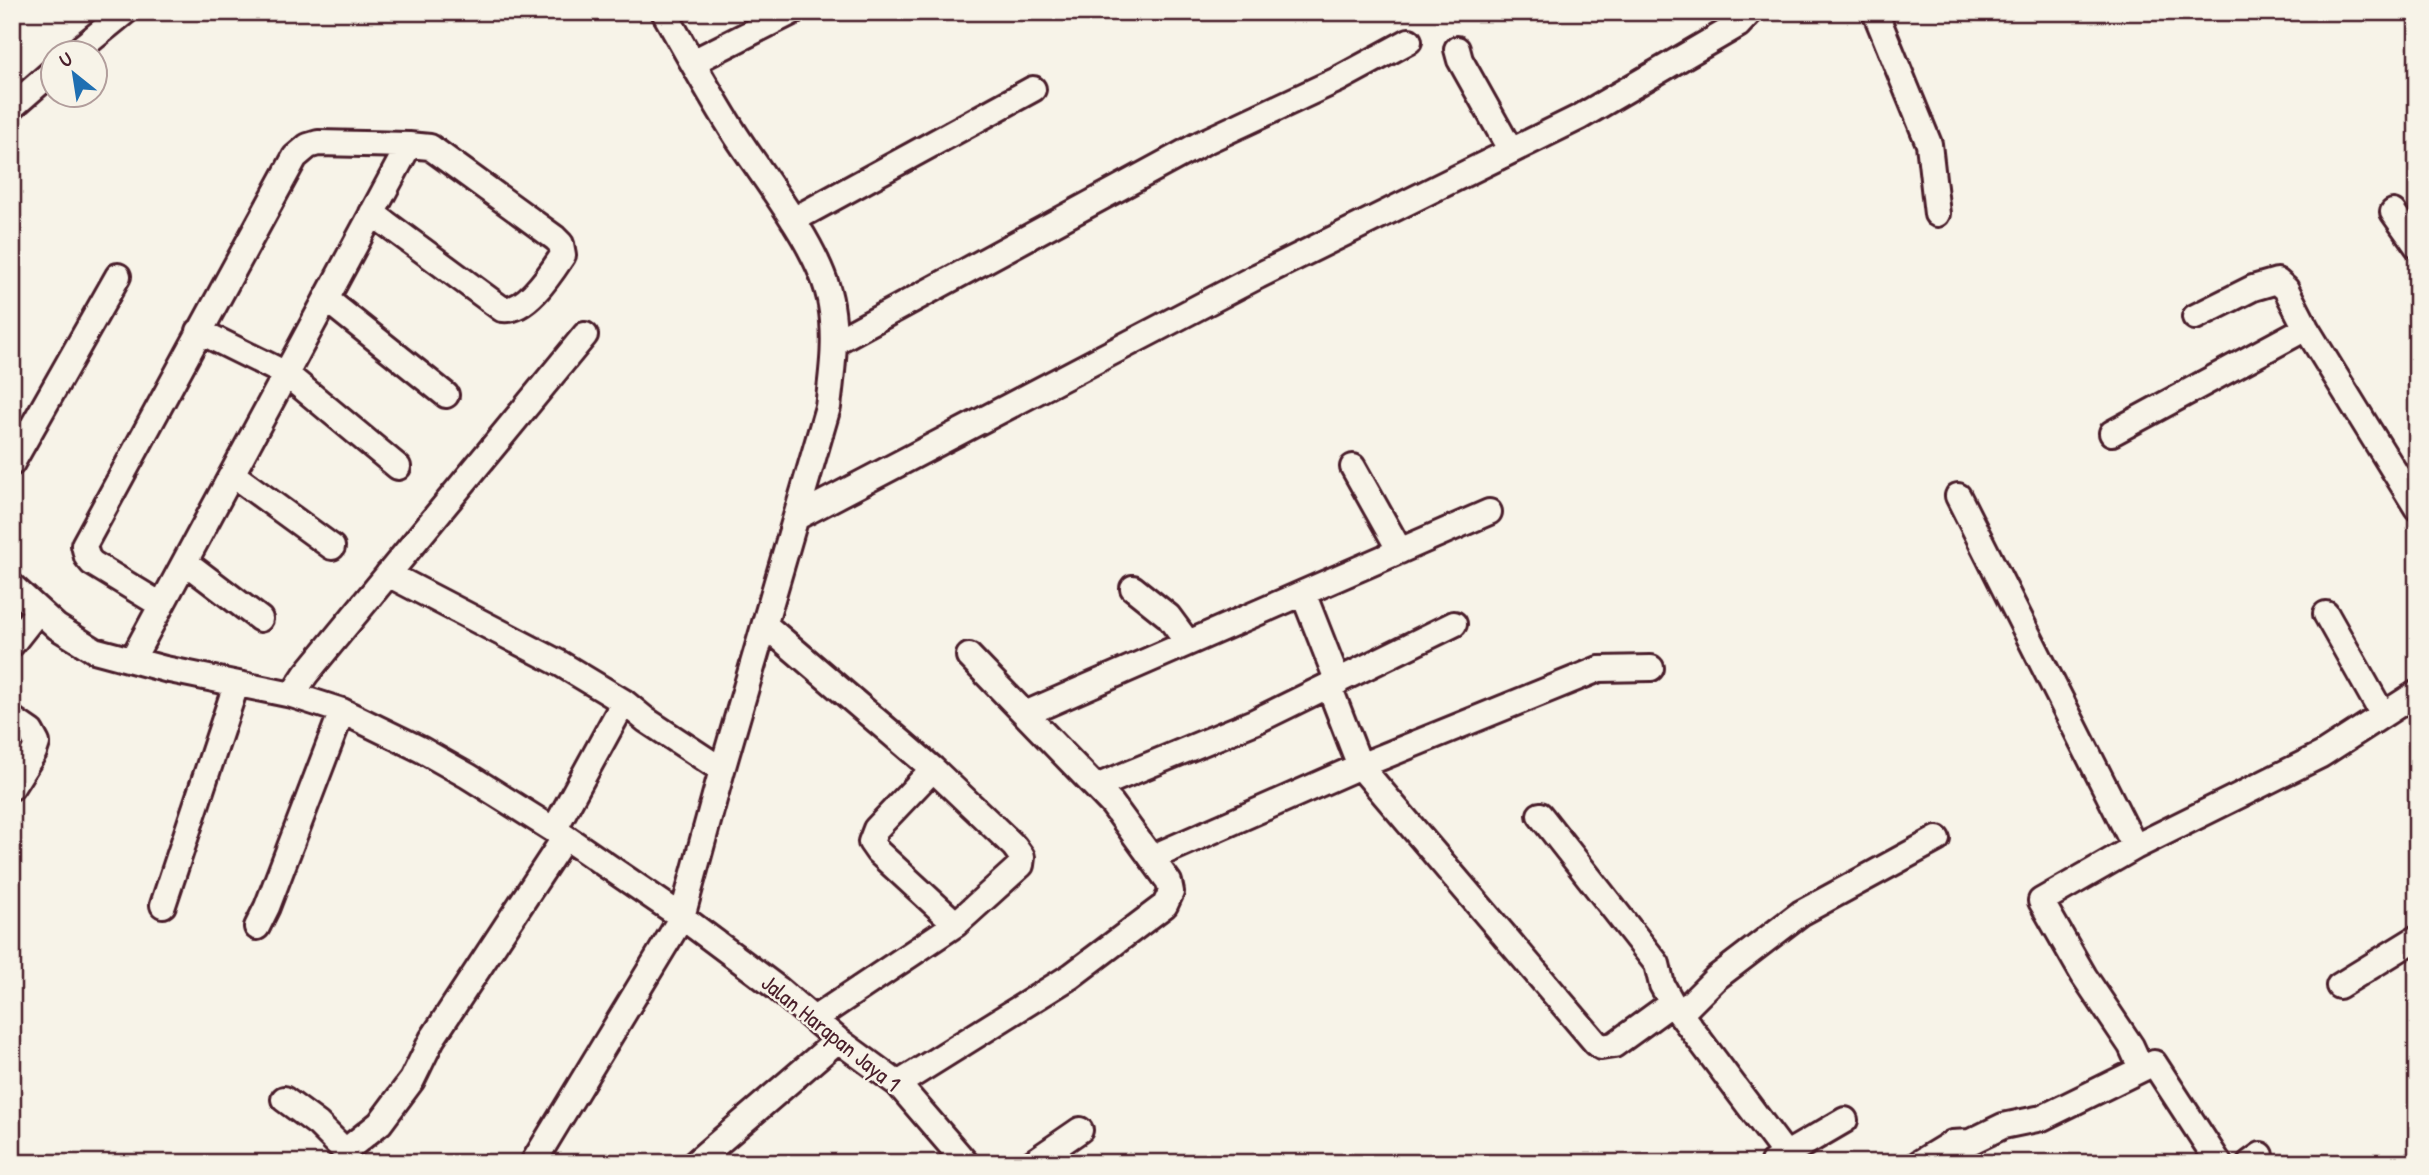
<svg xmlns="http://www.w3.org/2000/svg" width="2429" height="1175" font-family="'Patrick Hand',sans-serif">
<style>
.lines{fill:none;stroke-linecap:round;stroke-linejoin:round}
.minor-casing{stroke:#4a1f2b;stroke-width:30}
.minor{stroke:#f7f3e8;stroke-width:24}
.labels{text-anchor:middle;stroke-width:5;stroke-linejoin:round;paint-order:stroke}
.street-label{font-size:23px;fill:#4a1f2b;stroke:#f7f3e8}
</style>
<rect width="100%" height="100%" fill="#f7f3e8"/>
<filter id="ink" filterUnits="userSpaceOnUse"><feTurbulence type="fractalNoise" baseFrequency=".0143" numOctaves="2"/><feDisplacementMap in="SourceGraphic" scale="14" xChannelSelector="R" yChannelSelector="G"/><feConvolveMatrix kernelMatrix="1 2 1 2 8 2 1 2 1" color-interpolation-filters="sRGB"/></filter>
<g filter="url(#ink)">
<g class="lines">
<g class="minor-casing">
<path id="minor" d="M1875 12 1929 144 1937 214
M1457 49 1460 60 1511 151
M76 52 125 12
M693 62 792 12
M12 107 52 72
M2393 212 2417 246
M793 220 1033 89
M326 299 446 395
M2195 317 2253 288 2277 281 2286 289 2306 328 2417 508
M199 331 286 374 398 467
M835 342 1202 143 1337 80 1409 41
M2112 433 2306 328
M12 463 118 276
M1353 467 1400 551
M232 474 332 547
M1958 496 2135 847 2321 755 2417 693
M797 517 1258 276 1580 117 1738 25 1750 12
M185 562 260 619
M388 574 561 664 624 702 646 720 722 770
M12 586 57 627 94 650 165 669 292 695 342 711 422 750 468 776 565 837 682 917 777 988 838 1040 898 1084 966 1163
M1133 588 1168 616 1188 643
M1303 593 1338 682
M161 605 92 563 87 557 84 545 295 157 308 146 318 143 409 145 430 147 555 238 561 244 563 255C551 273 526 313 502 309L372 213
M2326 614 2383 715
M765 625 933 769 1014 846 1022 857 1021 865 956 924 814 1019
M12 644 38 611
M132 660 409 145
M1329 686 1360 766 1596 1043 1601 1047 1614 1045 1672 1003 1792 1163
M292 695 306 674 585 335
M1025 714 1489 512
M12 719 31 732 37 743 34 752 12 787
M933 769 876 829 871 842 878 852 956 924
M1096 787 1256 721 1454 624
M1540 815 1657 964 1662 985 1672 1003
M554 830 624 702
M2135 847 2041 901 2084 976 2131 1046 2141 1068
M1153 857 1360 766 1599 669 1651 668
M163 905 236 685
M257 927 267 907 342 711
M2339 986 2417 938
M1681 1013 1716 978 1801 913 1937 839
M898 1084 1071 976 1165 905 1171 892 1169 882 1112 804 969 656
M284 1099 318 1124 345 1151 380 1123 412 1080 432 1039 565 837
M1773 1162 1845 1120
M533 1163 682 917 722 770 828 407C832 373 837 340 831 305 823 252 767 183 737 137 711 97 688 54 664 12
M695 1163 838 1040
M1032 1163 1080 1130
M1919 1163 1952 1143 1970 1142 2003 1126 2042 1118 2154 1063 2219 1163
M2250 1163 2261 1155"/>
</g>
<use href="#minor" class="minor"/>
</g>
</g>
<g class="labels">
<g class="street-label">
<text transform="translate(831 1033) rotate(39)" y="8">Jalan Harapan Jaya 1</text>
</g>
</g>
<rect width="2429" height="1175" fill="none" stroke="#f7f3e8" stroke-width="42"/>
<rect x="21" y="21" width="2387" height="1133" fill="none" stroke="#4a1f2b" stroke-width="2.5" filter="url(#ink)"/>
<g transform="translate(74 74) rotate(330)"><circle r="33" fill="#f7f3e8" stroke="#b29e9c" stroke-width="2"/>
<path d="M0-5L12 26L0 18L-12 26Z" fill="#1f6fb2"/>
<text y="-10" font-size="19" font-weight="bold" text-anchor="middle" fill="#4a1f2b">U</text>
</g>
</svg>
